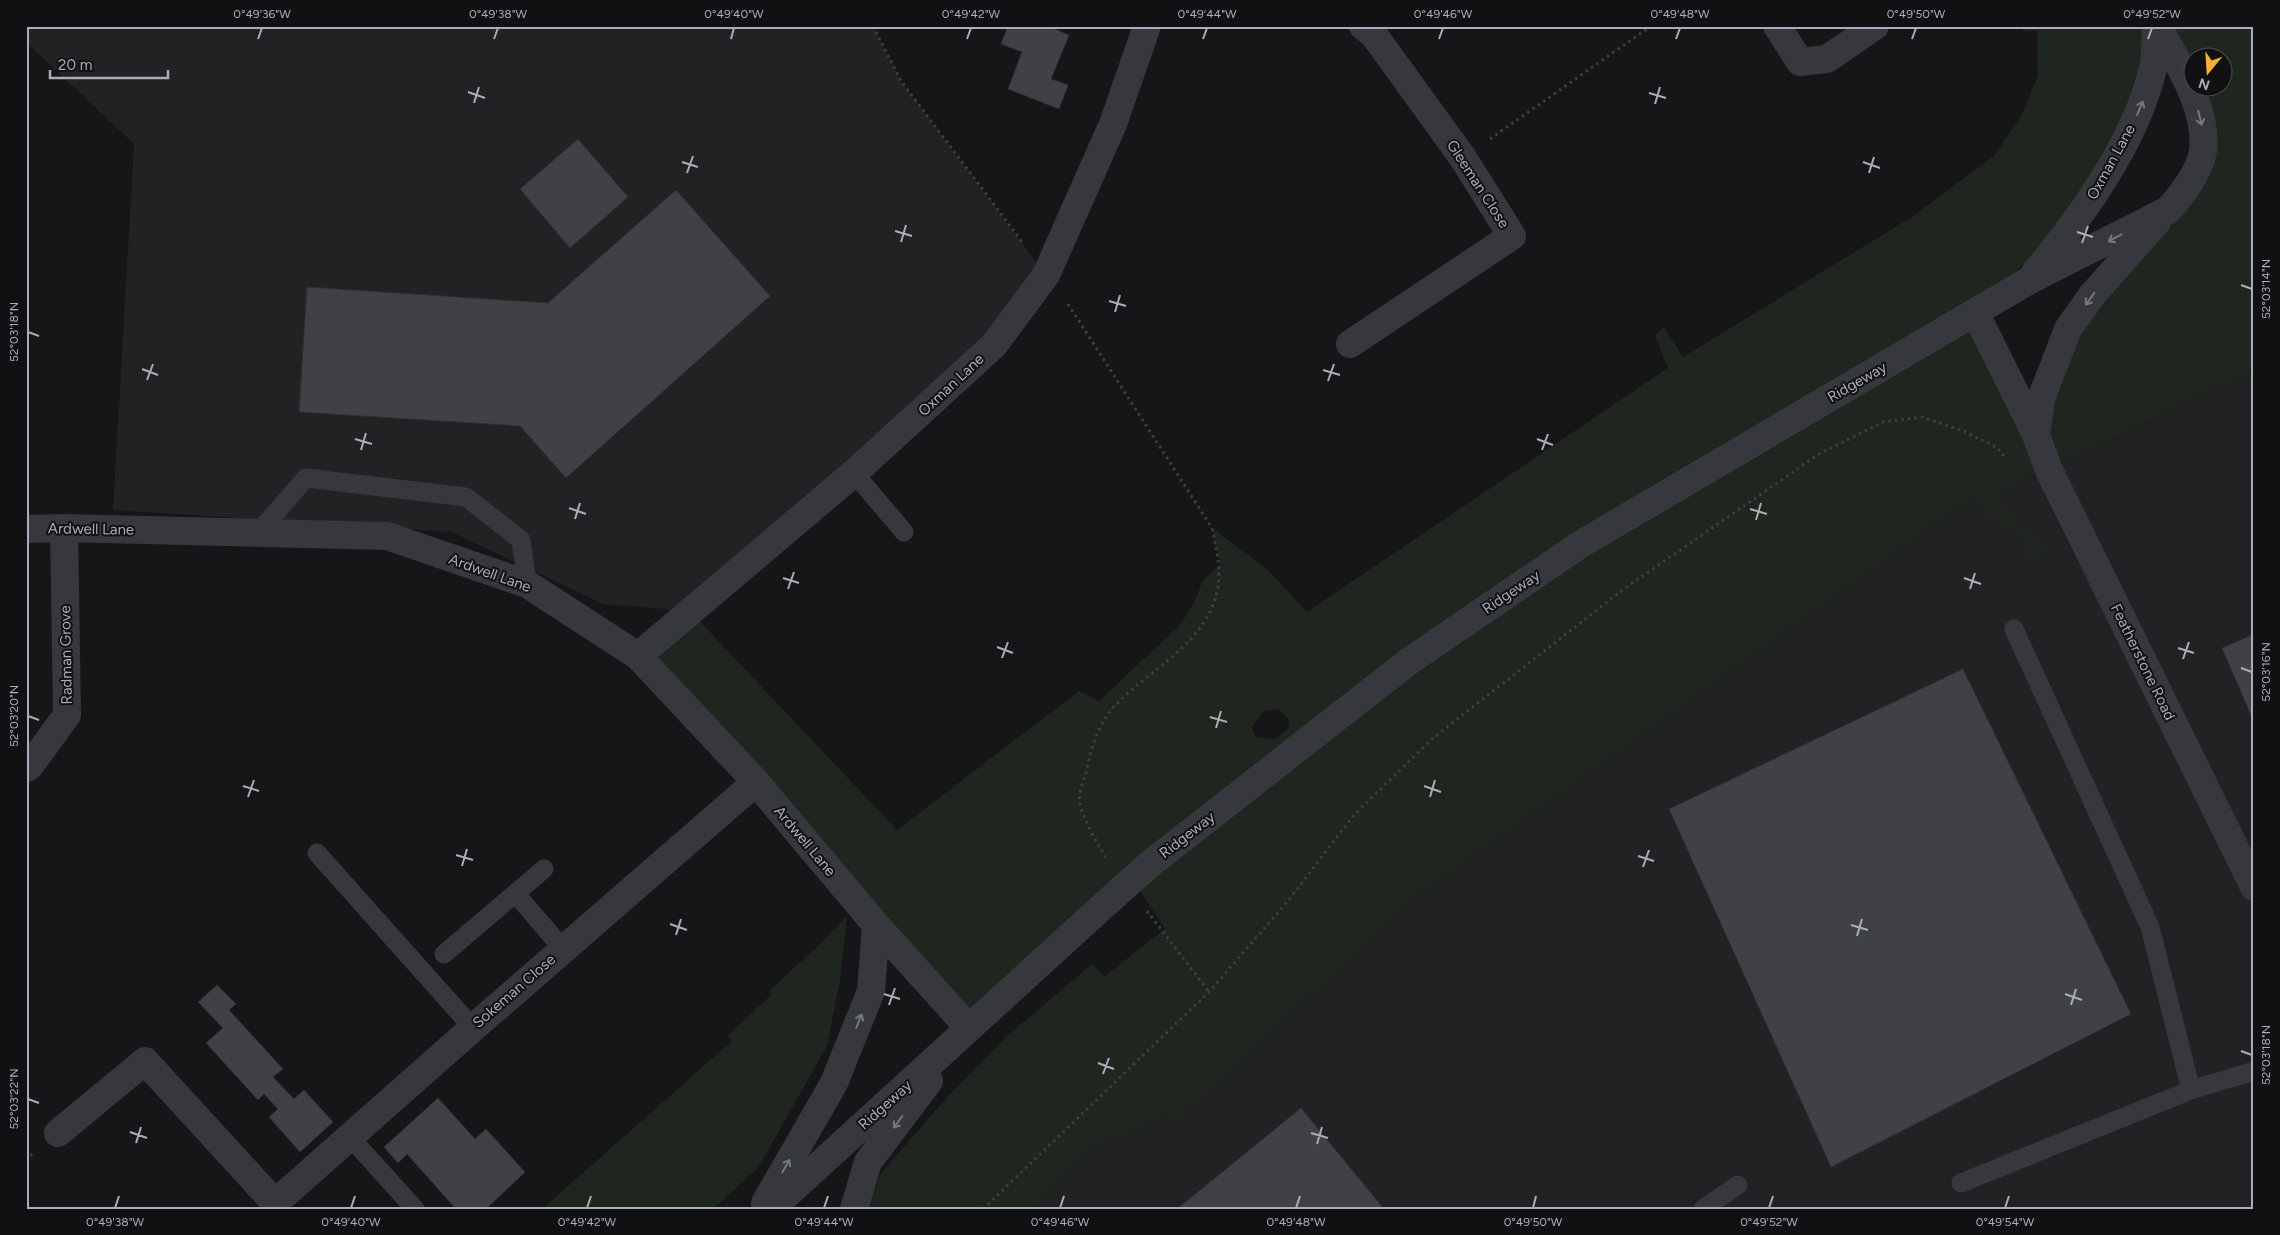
<svg xmlns="http://www.w3.org/2000/svg" width="2280" height="1235" font-family="Figtree,sans-serif">
<style>
.built{fill:#222225}
.green{fill:#1e261f;fill-rule:evenodd}
.building{fill:#404145;stroke:#303034}
.lines{fill:none;stroke-linecap:round;stroke-linejoin:round}
.path{stroke:#3d3f44;stroke-width:3;stroke-dasharray:2.5 4;stroke-linecap:butt}
.lane{stroke:#37383d;stroke-width:19}
.street{stroke:#37383d;stroke-width:28}
.street-bridge{stroke:#37383d;stroke-width:28}
.oneway{stroke:#757881}
.ticks{fill:none;stroke:#a8adb8;stroke-width:2}
.labels{text-anchor:middle;stroke-width:4;stroke-linejoin:round;paint-order:stroke}
.street-label{font-size:15px;fill:#a8adb8;stroke:#111113}
.neatline{fill:none;stroke:#a8adb8;stroke-width:2}
.ticks-label{font-size:12px;text-anchor:middle;fill:#a8adb8}
</style>
<rect width="100%" height="100%" fill="#161618"/>
<path class="built" d="M26 26H873L901 81 1046 275 994 345 690 611 603 604 452 532 113 510 134 144 28 44Z
M2254 371V1209H1035L1094 1148 1139 1132 1162 1116H1183L1418 897 1970 500 2049 470Z"/>
<path class="green" d="M2022 26H2156L2153 67 2092 197 1975 312 2035 434 2068 329 2203 152 2158 26H2254V371L2049 470 1993 492 2049 555 2032 562 2025 543 1970 500 1418 897 1183 1116H1162L1139 1132 1094 1148 1035 1209H868L881 1173 952 1092 1007 1036 1092 964 1105 976 1165 929 1137 886 969 1028 638 656 690 611 897 830 1079 691 1099 701 1180 625 1194 603 1203 580 1220 565 1212 528 1266 568 1307 612 1668 368 1655 336 1664 327 1683 357 1915 215 1994 156 2022 114 2038 75V30L2023 31ZM2192 58H2222V88H2192ZM1278 709 1288 718 1289 728 1276 739 1255 737 1252 727 1263 711Z
M847 916 840 980 827 1046 758 1168 713 1209H542L732 1041 728 1035 771 995 769 991 819 945Z"/>
<path class="building" d="M1008 26H1047L1069 35 1051 79 1068 85 1059 109 1008 89 1022 52 1001 44Z
M578 139 628 197 570 248 520 189Z
M676 190 770 296 566 478 520 426 299 412 307 287 548 303Z
M2254 634V722L2222 648Z
M1963 669 2131 1014 1831 1167 1669 809Z
M217 985 236 1004 229 1010 283 1069 273 1077 294 1099 304 1090 333 1122 300 1152 269 1117 278 1109 264 1094 258 1100 206 1043 223 1028 198 1002Z
M438 1098 475 1139 486 1129 525 1172 486 1209H456L407 1154 398 1163 384 1147Z
M1301 1108 1384 1209H1177Z"/>
<g class="lines">
<path class="path" d="M873 26 901 81 1023 243
M1490 139 1651 26
M1068 304 1212 528C1219 561 1225 585 1207 617 1184 657 1142 675 1112 709 1097 727 1091 750 1086 772 1083 782 1078 795 1080 805 1084 819 1097 845 1106 857
M1147 911 1209 992
M26 1160 32 1154
M983 1209 1209 992 1288 901 1354 815 1433 738 1621 591 1819 454 1883 422 1922 417 1963 431 1998 448 2005 458"/>
<path class="lane" d="M854 473 904 532
M258 533 306 478 466 497 521 540 527 584
M2014 629 2150 927 2191 1090
M317 853 473 1028
M516 894 563 949
M444 954 544 869
M350 1137 415 1209
M1961 1183 2191 1090 2254 1071
M1703 1209 1738 1185"/>
<path class="street" d="M1777 26 1800 62 1827 59 1875 26
M2034 274C2081 217 2136 142 2153 68 2156 55 2155 40 2156 26
M1975 312 2036 435 2049 470 2254 887
M1350 344 1512 236 1463 158 1374 35 1363 26
M2036 435 2041 399 2068 329 2093 294 2157 222
M26 529 64 528 387 536 527 584 638 656 756 782 876 925 969 1028
M638 656 854 473 994 345 1046 275 1113 124 1147 26
M26 768 29 767 67 715 64 528
M1150 864 1408 662 1581 544 2028 281 2168 210C2182 195 2200 171 2203 151 2208 107 2177 63 2158 26
M58 1133 145 1061 275 1203 473 1028 756 782
M765 1203 834 1083 871 991 876 925
M771 1209 1104 905
M854 1209 868 1162 929 1081"/>
<path class="street-bridge" d="M1104 905 1150 864"/>
</g>
<defs><path id="oneway-shaft" d="M-6 0H5M1.5-3L5.5 0L1.5 3" fill="none" stroke-width="1.6" stroke-linecap="round" stroke-linejoin="round" transform="scale(1.25)"/></defs>
<g class="oneway">
<use href="#oneway-shaft" transform="translate(2140 108) rotate(-67)"/>
<use href="#oneway-shaft" transform="translate(2200 118) rotate(76)"/>
<use href="#oneway-shaft" transform="translate(2115 238) rotate(152)"/>
<use href="#oneway-shaft" transform="translate(2090 299) rotate(126)"/>
<use href="#oneway-shaft" transform="translate(859 1021) rotate(-68)"/>
<use href="#oneway-shaft" transform="translate(898 1122) rotate(127)"/>
<use href="#oneway-shaft" transform="translate(786 1166) rotate(-60)"/>
</g>
<path class="ticks" d="M258 39 262 28M494 39 498 28M731 39 734 28M967 39 971 28M1203 39 1207 28M1439 39 1443 28M1676 39 1680 28M1912 39 1916 28M2148 39 2152 28M468 92 485 98M1649 93 1666 98M474 103 479 87M1655 104 1660 87M682 162 698 167M1863 162 1880 168M687 173 693 156M1869 173 1874 157M895 231 912 236M2077 232 2093 237M901 242 906 225M2082 243 2088 226M2241 285 2252 289M1109 301 1126 306M1115 312 1120 295M28 332 39 336M142 369 158 375M1323 370 1340 375M147 380 153 364M1328 381 1334 364M355 439 372 444M1537 439 1553 445M361 450 366 433M1542 450 1548 434M569 508 586 514M1750 509 1767 514M575 519 580 503M1756 520 1761 503M783 578 799 583M1964 578 1981 584M788 589 794 572M1970 589 1975 573M997 647 1013 653M2178 648 2194 653M1002 658 1008 642M2183 659 2189 642M2241 668 2252 672M28 716 39 720M1210 717 1227 722M1216 728 1221 711M243 786 259 791M1424 786 1441 792M248 797 254 780M1430 797 1435 780M456 855 473 860M1638 856 1654 861M462 866 467 849M1643 867 1649 850M670 924 687 930M1851 925 1868 930M676 935 681 919M1857 936 1862 919M884 994 900 999M2065 994 2082 1000M889 1005 895 988M2071 1005 2076 989M2241 1051 2252 1055M1098 1063 1114 1069M1103 1074 1109 1058M28 1099 39 1103M130 1132 147 1138M1311 1133 1328 1138M136 1143 141 1127M1317 1144 1322 1127M115 1208 119 1196M351 1208 355 1196M587 1208 591 1196M824 1208 828 1196M1060 1208 1064 1196M1296 1208 1300 1196M1533 1208 1536 1196M1769 1208 1773 1196M2005 1208 2009 1196"/>
<g class="labels">
<g class="street-label">
<text transform="translate(2111 162) rotate(-61)" y="5">Oxman Lane</text>
<text transform="translate(1478 184) rotate(57)" y="5">Gleeman Close</text>
<text transform="translate(1857 382) rotate(-30)" y="5">Ridgeway</text>
<text transform="translate(951 385) rotate(-43)" y="5">Oxman Lane</text>
<text transform="translate(91 529) rotate(1)" y="5">Ardwell Lane</text>
<text transform="translate(490 573) rotate(20)" y="5">Ardwell Lane</text>
<text transform="translate(1511 592) rotate(-34)" y="5">Ridgeway</text>
<text transform="translate(66 655) rotate(-91)" y="5">Radman Grove</text>
<text transform="translate(2143 662) rotate(64)" y="5">Featherstone Road</text>
<text transform="translate(1187 835) rotate(-38)" y="5">Ridgeway</text>
<text transform="translate(805 841) rotate(50)" y="5">Ardwell Lane</text>
<text transform="translate(514 991) rotate(-41)" y="5">Sokeman Close</text>
<text transform="translate(885 1105) rotate(-42)" y="5">Ridgeway</text>
</g>
</g>
<rect width="2280" height="1235" fill="none" stroke="#111113" stroke-width="55"/>
<g transform="translate(2208 72) rotate(198)"><circle r="24" fill="#111113" stroke="#4d4f55"/>
<path d="M0-4L9 19L0 12L-9 19Z" fill="#f2b134"/>
<text y="-8" font-size="14" font-weight="bold" text-anchor="middle" fill="#a8adb8">N</text>
</g>
<path d="M50 70v8h118v-8" fill="none" stroke="#a8adb8" stroke-width="2.5"/>
<text x="58" y="70" font-size="15" fill="#a8adb8" stroke="#111113" stroke-width="4" paint-order="stroke">20 m</text>
<rect x="28" y="28" width="2224" height="1180" class="neatline"/>
<g class="ticks-label">
<text x="262" y="18">0°49'36"W</text>
<text x="498" y="18">0°49'38"W</text>
<text x="734" y="18">0°49'40"W</text>
<text x="971" y="18">0°49'42"W</text>
<text x="1207" y="18">0°49'44"W</text>
<text x="1443" y="18">0°49'46"W</text>
<text x="1680" y="18">0°49'48"W</text>
<text x="1916" y="18">0°49'50"W</text>
<text x="2152" y="18">0°49'52"W</text>
<text transform="translate(2266 289) rotate(-90)" y="4">52°03'14"N</text>
<text transform="translate(14 332) rotate(-90)" y="4">52°03'18"N</text>
<text transform="translate(2266 672) rotate(-90)" y="4">52°03'16"N</text>
<text transform="translate(14 716) rotate(-90)" y="4">52°03'20"N</text>
<text transform="translate(2266 1055) rotate(-90)" y="4">52°03'18"N</text>
<text transform="translate(14 1099) rotate(-90)" y="4">52°03'22"N</text>
<text x="115" y="1226">0°49'38"W</text>
<text x="351" y="1226">0°49'40"W</text>
<text x="587" y="1226">0°49'42"W</text>
<text x="824" y="1226">0°49'44"W</text>
<text x="1060" y="1226">0°49'46"W</text>
<text x="1296" y="1226">0°49'48"W</text>
<text x="1533" y="1226">0°49'50"W</text>
<text x="1769" y="1226">0°49'52"W</text>
<text x="2005" y="1226">0°49'54"W</text>
</g>
</svg>
